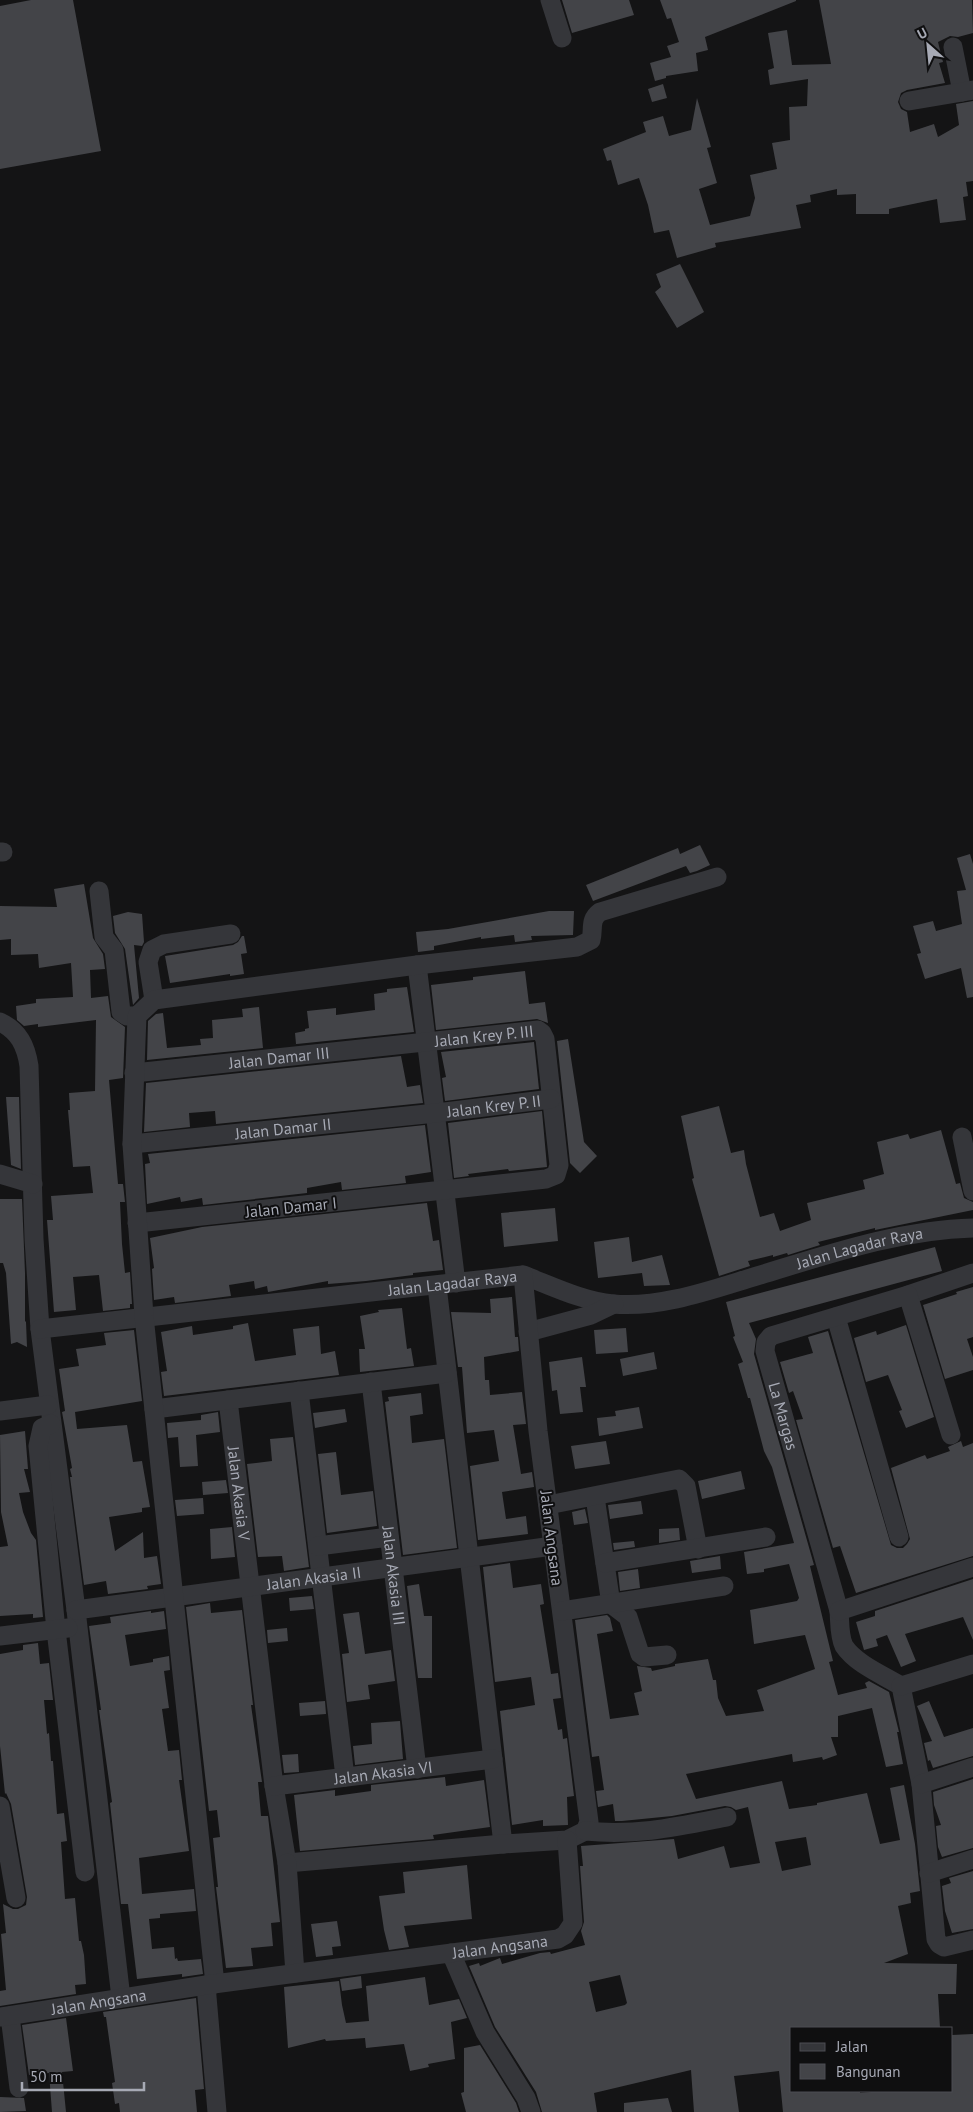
<svg xmlns="http://www.w3.org/2000/svg" width="973" height="2112" font-family="'PT Sans',sans-serif">
<style>
.building{fill:#434448;fill-rule:evenodd}
.lines{fill:none;stroke-linecap:round;stroke-linejoin:round}
.minor{stroke:#35363a;stroke-width:19}
.labels{text-anchor:middle;stroke-width:4;stroke-linejoin:round;paint-order:stroke}
.street-label{font-size:16px;fill:#a7aab5;stroke:#0f0f10}
</style>
<rect width="100%" height="100%" fill="#141415"/>
<path class="building" d="M31 0H73L101 151 0 169V6Z
M562 0H629L634 15 572 33Z
M660 0H796V1L705 37 708 50 696 53 698 71 666 76V78L655 81 650 63 671 57 667 46 679 42 671 18 667 19Z
M819 0H972L973 33 958 37 950 36 938 42 943 62 939 63 945 83 907 90 901 93 898 102 901 109 907 112 910 132 934 124 938 137 959 125 956 104 973 101V181L966 182 968 196 963 197 966 220 940 223 937 199 889 209V214H856V194L837 195V189L810 195 811 202 796 205 801 228 715 243 716 247 677 258 669 230 654 233 648 205 639 178 618 185 611 160 607 161 603 149 646 132 643 122 663 116 669 136 691 130 697 98 711 147 707 148 717 183 699 189 710 225 750 216 755 198 750 175 777 169 772 143 790 140 789 107 807 106 808 79 770 85 768 70 774 68 768 33 787 30 792 65 831 64Z
M663 84 667 98 652 102 648 89Z
M680 264 704 312 677 328 655 292 661 287 656 274Z
M700 845 710 865 697 871 690 873 686 866 593 901 586 885 678 848 680 854Z
M970 854 973 864V997L967 998 961 968 925 979 917 954 921 953 913 926 933 921 936 931 962 924 957 891 966 890 957 858Z
M84 884 93 938 103 954 105 969 90 970 91 998 108 996 111 1017 125 1027 123 1078 109 1080 118 1184H123L125 1202H120L122 1244 125 1273 130 1272 132 1304H130V1308L103 1311 99 1275 73 1277 76 1310 54 1312 47 1220H53L51 1196 93 1193 90 1166 73 1167 68 1110H70L69 1093 95 1091 96 1020 38 1027V1024L24 1026 17 1020 16 1006 36 1003V999L73 997 71 963 39 968 38 954 11 955V939L0 940V906L57 907 54 889Z
M549 911H574L573 935 531 936 532 940 515 942 514 935 481 939V937L434 946V950L418 952 416 932 448 929Z
M128 912 142 914 144 942 142 946 134 945 139 998 133 1005 125 949 115 933 113 916Z
M242 936H244L247 953 241 954 244 974 230 976V974L170 983 165 956 233 945 238 942Z
M525 971 529 1004 545 1002 548 1023 537 1019 436 1030 431 985 473 980V977Z
M407 987 414 1032 287 1045 296 1044 295 1033 305 1031V1029L309 1028 307 1011 336 1008V1015L375 1010 374 994 387 992V989Z
M259 1007 263 1048 147 1060 148 1021 156 1014 163 1013 167 1048 201 1045 200 1039 213 1038 212 1020 243 1017 242 1009Z
M568 1039 584 1142 597 1156 580 1173 570 1163 557 1041Z
M534 1042 539 1089 445 1101 442 1078 446 1077 441 1052Z
M401 1056 407 1087 420 1085 423 1103 216 1124 215 1111 189 1113 190 1127 144 1132 146 1083Z
M6 1097H19L21 1169 11 1165Z
M719 1106 731 1153 744 1150 746 1164 760 1217 774 1213 780 1231 811 1220 807 1203 865 1189 863 1180 884 1174 877 1142 908 1134 910 1139 941 1130 956 1184 960 1183 964 1198 973 1202V1210L875 1230V1228L818 1242 820 1245 788 1255 787 1253 773 1257V1255L748 1261 750 1266 719 1276 692 1179 694 1178 681 1116Z
M542 1111 547 1167 509 1171 508 1169 468 1174 469 1176 454 1178 448 1123Z
M425 1125 431 1172 405 1176 406 1183 342 1190 341 1182 307 1188V1193L203 1205 202 1198 181 1202 180 1197 147 1204 145 1164 150 1163 148 1154Z
M0 1199H22L25 1273V1321L26 1322 27 1347 17 1342 11 1344 6 1273 3 1263H0Z
M427 1203 433 1241 439 1240 443 1270 413 1273V1275L366 1281 328 1284V1281L268 1292 267 1286 255 1289 254 1281 229 1285 231 1296 175 1303 174 1297 154 1300 152 1269 154 1268 150 1238 202 1227Z
M555 1208 558 1241 504 1247 501 1213Z
M629 1237 632 1262 662 1255 670 1285 644 1286 642 1273 598 1278 594 1242Z
M935 1247 942 1271 749 1323 756 1339 754 1354 814 1565 810 1566 833 1661 829 1662 838 1695 867 1688 865 1683 869 1681 889 1692 899 1732H897L903 1764 886 1767 872 1708 838 1716V1737H831L837 1755 823 1760 822 1757 793 1762 792 1754 686 1774 696 1799 782 1781 789 1809 817 1805V1803L867 1793 880 1844 900 1840 890 1788 904 1785 915 1844 920 1891 910 1893 911 1903 898 1906 908 1954 884 1963 957 1964 956 1994H938L940 2028H792V2092L860 2091V2093L882 2091H902V2092L952 2091V2035L973 2034V2112H783L779 2071 734 2076 739 2112H694L691 2070 594 2093 597 2112H542L536 2092 495 2027 469 1966 479 1963 480 1966 500 1958 502 1964 540 1953 550 1952 551 1954 585 1945 581 1931 584 1922 580 1866H583L581 1846 674 1839 678 1859 724 1846 730 1868 760 1863 748 1807 736 1810 731 1807 725 1806 672 1816 622 1821H615L613 1804 598 1807 596 1791 604 1790 599 1756 592 1757 575 1620 607 1615 610 1618 613 1631 597 1634 610 1719 639 1715 634 1693 642 1691 637 1666 651 1668 652 1671 675 1666V1664L708 1659 713 1680H716L718 1698 726 1716 764 1711 757 1690 815 1669 805 1635 754 1644 750 1610 797 1601 799 1598 789 1564 764 1569V1572L747 1574 744 1552 794 1543 772 1467 764 1451 750 1398H748L738 1364 743 1362 733 1337 735 1336 726 1302ZM806 1837 811 1865 782 1871 775 1842ZM620 1975 627 2003 625 2005 596 2012 589 1982Z
M973 1287V1337L967 1339 973 1357V1370L945 1379 923 1305 957 1294 956 1292Z
M512 1297 515 1337H518L519 1351 484 1357 485 1380H489L490 1395 522 1392 526 1424 513 1425 521 1474 532 1472 534 1487 502 1492 506 1519 526 1516 528 1534 478 1540 470 1466 499 1461 494 1430 467 1433 462 1367H458L451 1312 491 1313 490 1299Z
M402 1308 407 1349 411 1348 414 1366 360 1372 359 1349H365L360 1316 379 1312 378 1310Z
M248 1323 255 1361 296 1355 293 1329 319 1326 321 1354 335 1351 339 1375 164 1396 161 1372 167 1371 161 1332 192 1326 193 1335 233 1329V1326Z
M906 1325 934 1417 906 1428 899 1411 902 1410 888 1375 866 1382 854 1338 876 1331 877 1335Z
M626 1328 628 1352 596 1354 594 1330Z
M134 1330 142 1401 75 1412 77 1429 127 1425 133 1462 142 1461 150 1507 142 1508V1512L109 1517 115 1551 143 1532 144 1558 157 1556 161 1584 147 1586 148 1589 108 1594 106 1581 84 1585 70 1477H72L70 1469 72 1468 62 1412 65 1411 59 1369 79 1366 76 1349 106 1345 104 1333Z
M828 1331 891 1545 897 1548H903L907 1544 910 1539 891 1468 925 1455 927 1459 950 1451 948 1447 961 1441 963 1447 973 1443V1556L856 1593 840 1546 833 1548 796 1420 803 1419 793 1391 789 1393 780 1362 813 1353 808 1337Z
M654 1352 657 1369 623 1376 620 1359Z
M582 1357 586 1387H580L583 1412 560 1414 557 1390 552 1391 549 1362Z
M421 1393 423 1414 410 1416 412 1443 444 1439 457 1548 403 1555 385 1402 389 1401 388 1397Z
M639 1407 643 1428 599 1436 597 1418 616 1416 615 1411Z
M345 1409 347 1422 315 1428 313 1413Z
M218 1412 220 1432 196 1435 198 1466 180 1467 178 1437 168 1438 167 1423 201 1420V1415Z
M25 1431 28 1469H24L30 1492 19 1493 23 1512 31 1533 36 1540 43 1617 33 1618V1614L0 1616V1547L8 1546 1 1512 0 1435Z
M293 1437 309 1567 284 1571 282 1556 258 1557 247 1464 272 1461 270 1439Z
M606 1441 610 1464 575 1469 571 1446Z
M336 1452 341 1495 373 1491 377 1526 327 1533 318 1454Z
M741 1471 745 1489 702 1499 698 1481Z
M226 1480 228 1493 203 1495 202 1482Z
M203 1498 204 1514 177 1516 175 1500Z
M641 1501 643 1514 610 1519 608 1505Z
M585 1509 588 1523 574 1525 572 1512Z
M232 1527 235 1557 211 1559 210 1529Z
M679 1528 680 1540 659 1543V1529Z
M634 1541 635 1547 614 1550 613 1543Z
M720 1556 721 1569 692 1573 690 1561Z
M510 1563 513 1588 541 1584 544 1604 540 1605 551 1674 558 1673 561 1698 553 1699 558 1730 562 1729 563 1739 567 1738 574 1796 567 1797 568 1825 543 1826V1820L512 1825 500 1711 535 1705 531 1677 495 1682 483 1567Z
M638 1569 640 1588 620 1591 618 1572Z
M973 1579V1640L963 1617 905 1634 916 1661 901 1667 887 1635 876 1639 878 1646 864 1650 856 1622 875 1616V1611Z
M419 1584 424 1616H432V1678H418L407 1586Z
M312 1596 314 1609 290 1611 289 1598Z
M210 1603 211 1613 242 1610 253 1705H251L262 1782H258L261 1816H268L280 1922 271 1923 273 1946 251 1948 253 1966 226 1968 216 1887H218L213 1838 220 1837 217 1810 209 1811 186 1607Z
M151 1611V1613L164 1611 166 1629 125 1635 126 1641 130 1666 153 1662V1659L169 1656 170 1670 164 1671 169 1708 162 1709 168 1751 179 1750 182 1780H179L189 1851 139 1858 142 1894 194 1889 196 1911 160 1914V1918L149 1919 152 1949 174 1947 175 1959 177 1958 178 1961 201 1959 203 1974 182 1977V1974L137 1979 128 1904H121L110 1803 112 1802 99 1710H101L89 1626 111 1623 110 1617Z
M359 1612 365 1654 391 1650 395 1681 368 1685 370 1699 347 1702 342 1654 349 1653 343 1614Z
M287 1628 288 1641 268 1643 267 1630Z
M38 1643 40 1664 49 1663 53 1700H44L47 1734 49 1733 51 1761H53L57 1814 64 1813 67 1841 61 1842 65 1899 75 1898 79 1941H81L84 1955 86 1984 75 1985 76 1994 0 2006V1991L6 1990 1 1934 6 1933 3 1904 13 1909H18L26 1905 27 1897 11 1804 6 1793 5 1794 0 1746V1654L23 1650V1645Z
M325 1701 326 1714 300 1716 299 1703Z
M929 1701 944 1737 973 1728V1756L933 1768 930 1760 928 1761 924 1743 932 1741 917 1706Z
M400 1721 403 1759 355 1765 353 1746 372 1744 371 1723Z
M298 1754 299 1772 284 1773 282 1755Z
M445 1777 446 1786 484 1780 490 1827 433 1835 434 1839 300 1851 294 1795 335 1790V1796L371 1791V1785Z
M973 1779V1848L942 1857 938 1847 936 1826 941 1825 934 1805 933 1792Z
M467 1865 472 1919 404 1926 409 1947 389 1950 384 1930 379 1896 405 1893 403 1872Z
M973 1871V1929L952 1933 945 1911 942 1886 951 1883 949 1878Z
M337 1921 341 1946 332 1947 333 1955 316 1957 311 1924Z
M361 1976 362 1988 342 1991 340 1979Z
M425 1977 429 2005 459 1999 467 2018 451 2022 455 2059 428 2064 429 2067 410 2071 404 2044 366 2048 365 2038 326 2041 325 2039 288 2048 284 1987 339 1981 342 2005 346 2023 369 2021 366 1986Z
M196 1998 204 2089 195 2090 197 2112H120L119 2103 115 2104 112 2083 115 2082 106 2017H104L103 2012Z
M66 2018 73 2071 62 2072 66 2112H52L49 2073 29 2075 22 2025Z
M480 2045 516 2103 519 2112H466L461 2093 464 2092V2048Z
M0 2097 24 2098 26 2111 0 2112Z
M668 2098 672 2112H624V2103Z"/>
<g class="lines">
<g class="minor">
<path d="M550 0 562 38"/>
<path d="M953 47 962 92"/>
<path d="M909 101 973 90"/>
<path d="M0 852H3"/>
<path d="M99 891 104 937 114 950 121 1012 127 1016H137"/>
<path d="M417 965 456 1283"/>
<path d="M154 1000 148 962 152 950 164 944 231 934"/>
<path d="M0 1022C19 1031 26 1046 29 1066L34 1239 40 1329 76 1610 121 1998"/>
<path id="s1" d="M134 1073 538 1030 542 1033 545 1039 559 1165 556 1175 546 1179 137 1223"/>
<path d="M962 1137 973 1191"/>
<path id="s2" d="M132 1144 436 1113 551 1099"/>
<path d="M0 1174 33 1184"/>
<path d="M437 1286 503 1844"/>
<path d="M908 1295 973 1273"/>
<path d="M836 1317 899 1537"/>
<path id="s3" d="M40 1329 523 1275C552 1286 582 1301 613 1304 658 1308 705 1292 747 1279 821 1257 895 1230 973 1228"/>
<path d="M528 1332 591 1315 614 1304"/>
<path id="s4" d="M371 1382 417 1769"/>
<path d="M299 1391 345 1777"/>
<path id="s5" d="M228 1400 274 1786 287 1863 503 1844 567 1840 585 1831 589 1822 538 1431 523 1275"/>
<path d="M154 1409 447 1373"/>
<path d="M0 1411 48 1405"/>
<path d="M51 1424 42 1428 38 1446 56 1630 85 1872"/>
<path id="s6" d="M951 1435 908 1295 771 1336 766 1342 765 1351 839 1611C840 1622 839 1636 844 1646 856 1664 883 1675 901 1686L921 1784 936 1939 939 1944 944 1947 973 1940"/>
<path d="M595 1497 611 1604 628 1617 640 1654 644 1657 667 1655"/>
<path d="M548 1505 679 1479 686 1486 698 1549"/>
<path d="M318 1546 389 1537"/>
<path d="M605 1563 766 1537"/>
<path id="s7" d="M76 1610 553 1546"/>
<path d="M562 1611 724 1586"/>
<path d="M839 1611 973 1567"/>
<path d="M0 1636 68 1628"/>
<path d="M901 1686 973 1664"/>
<path d="M921 1784 973 1767"/>
<path id="s8" d="M274 1786 493 1759"/>
<path d="M0 1806 16 1898"/>
<path d="M585 1831C638 1836 676 1827 727 1817"/>
<path d="M287 1863 295 1973"/>
<path d="M929 1873 973 1859"/>
<path d="M451 1953 485 2032 526 2098 531 2112"/>
<path d="M215 1984 144 1316 132 1144 137 1016 154 1000 417 965 577 947 591 940C594 929 589 920 600 912L717 877"/>
<path d="M206 1985 217 2112"/>
<path d="M10 2016 19 2088"/>
<path id="s9" d="M0 2017 206 1985 558 1939 565 1935 573 1923 567 1840"/>
</g>
</g>
<g class="labels">
<g class="street-label">
<text dy="6" stroke="none"><textPath href="#s1" startOffset="352">Jalan Krey P. III</textPath></text>
<text dy="6" stroke="none"><textPath href="#s1" startOffset="146">Jalan Damar III</textPath></text>
<text dy="6" stroke="none"><textPath href="#s2" startOffset="364">Jalan Krey P. II</textPath></text>
<text dy="6" stroke="none"><textPath href="#s2" startOffset="152">Jalan Damar II</textPath></text>
<text transform="translate(291 1207) rotate(-6)" y="6">Jalan Damar I</text>
<text dy="6" stroke="none"><textPath href="#s3" startOffset="835">Jalan Lagadar Raya</textPath></text>
<text dy="6" stroke="none"><textPath href="#s3" startOffset="415">Jalan Lagadar Raya</textPath></text>
<text dy="6" stroke="none"><textPath href="#s6" startOffset="374">La Margas</textPath></text>
<text dy="6" stroke="none"><textPath href="#s5" startOffset="94">Jalan Akasia V</textPath></text>
<text transform="translate(552 1538) rotate(83)" y="6">Jalan Angsana</text>
<text dy="6" stroke="none"><textPath href="#s4" startOffset="195">Jalan Akasia III</textPath></text>
<text dy="6" stroke="none"><textPath href="#s7" startOffset="240">Jalan Akasia II</textPath></text>
<text dy="6" stroke="none"><textPath href="#s8" startOffset="110">Jalan Akasia VI</textPath></text>
<text dy="6" stroke="none"><textPath href="#s9" startOffset="505">Jalan Angsana</textPath></text>
<text dy="6" stroke="none"><textPath href="#s9" startOffset="100">Jalan Angsana</textPath></text>
</g>
</g>
<rect x="790" y="2027" width="162" height="65" fill="#0f0f10" stroke="#4c4d52"/>
<rect x="800" y="2043" width="25" height="8" fill="#35363a" stroke="#4c4d52"/>
<text x="836" y="2052" font-size="15" fill="#a7aab5">Jalan</text>
<rect x="800" y="2064" width="25" height="15" fill="#434448" stroke="#4c4d52"/>
<text x="836" y="2077" font-size="15" fill="#a7aab5">Bangunan</text>
<g transform="translate(928 45) rotate(333)" stroke="#0f0f10" stroke-width="4" paint-order="stroke">
<path d="M0-4L9 19L0 12L-9 19Z" fill="#a7aab5"/>
<text y="-8" font-size="14" font-weight="bold" text-anchor="middle" fill="#a7aab5">U</text>
</g>
<path d="M22 2082v8h122v-8" fill="none" stroke="#a7aab5" stroke-width="2.5"/>
<text x="30" y="2082" font-size="15" fill="#a7aab5" stroke="#0f0f10" stroke-width="4" paint-order="stroke">50 m</text>
</svg>
